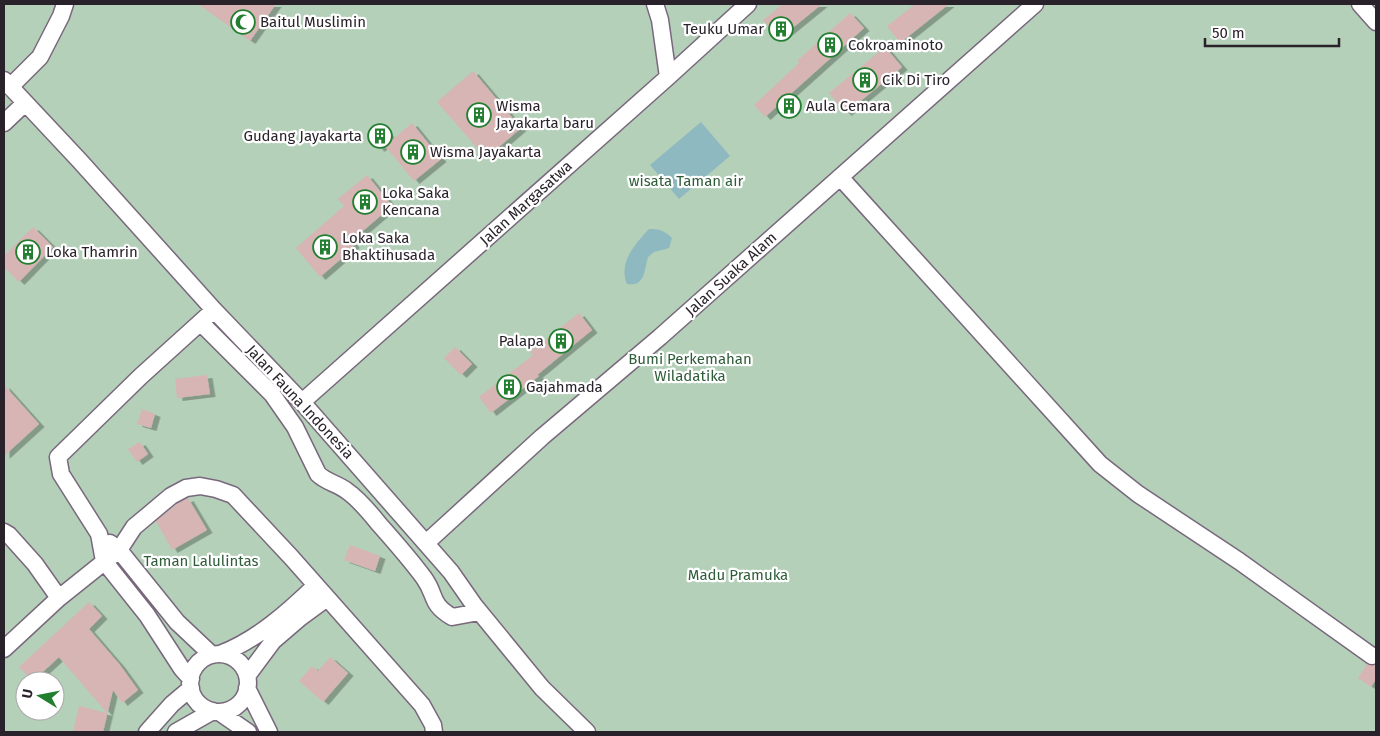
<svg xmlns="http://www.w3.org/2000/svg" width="1380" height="736" font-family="'Fira Sans',sans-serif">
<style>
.green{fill:#b4d0b9;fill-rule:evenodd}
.water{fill:#8eb9c1}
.building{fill:#d6b5b4;filter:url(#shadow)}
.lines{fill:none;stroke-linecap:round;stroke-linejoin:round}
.minor-casing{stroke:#79687d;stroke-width:19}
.minor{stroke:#fff;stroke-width:16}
.labels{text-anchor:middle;stroke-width:4.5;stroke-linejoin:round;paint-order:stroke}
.poi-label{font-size:15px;fill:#29222a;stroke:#fff;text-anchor:start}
.park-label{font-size:15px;fill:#2f5d3a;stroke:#fff}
.street-label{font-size:15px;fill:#29222a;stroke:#fff}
</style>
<defs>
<filter id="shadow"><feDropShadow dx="5.5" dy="3" stdDeviation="0" flood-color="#0004"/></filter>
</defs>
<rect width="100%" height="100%" fill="#fbeffd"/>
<path class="green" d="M4 4H1376V732H4ZM25 681H55V711H25Z"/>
<path class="water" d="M701 122 730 156 679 199 650 165Z
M649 229C659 229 664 230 672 238L669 248 654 252 648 257C644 271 645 287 627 284 618 263 635 244 649 229Z"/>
<path class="building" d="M198 4H276L250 41Z
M783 4H822L779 39 763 20Z
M915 4H949L900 43 887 26Z
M850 13 864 28 765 117 754 105 799 63 797 61Z
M885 47 902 67 846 113 829 93Z
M473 71 521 128 486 158 437 102Z
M412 123 441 159 414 181 385 146Z
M380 124 392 138 379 149 367 134Z
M367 175 392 206 351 241 354 245 349 250 350 251 320 277 296 248 344 206 338 199Z
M33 227 53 247 19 282 4 267V256Z
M579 313 592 330 537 375 539 376 491 413 479 397 533 355 530 352Z
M455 347 472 364 461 375 444 358Z
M207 375 210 394 177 398 175 379Z
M4 385 39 424 4 456Z
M142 409 155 414 151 428 137 424Z
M140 442 148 454 137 462 128 449Z
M188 498 207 530 172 550 156 521 177 504Z
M350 545 380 556 375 571 344 560Z
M89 602 102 616 89 629 120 665 138 690 122 703 113 690 103 732H73L79 706 107 713 59 657 33 681 19 667Z
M330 657 348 673 323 702 299 681 312 666 318 671Z
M1367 664 1376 665V679L1371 687 1358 678Z"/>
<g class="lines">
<g class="minor-casing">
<path id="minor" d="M655 4 660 20 668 77
M1360 4 1376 22
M4 80 79 160 214 310 302 402 451 572 474 605 542 688 587 732
M10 87 40 57 61 16 65 4
M4 123 25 103
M840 177 1100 464 1138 494 1239 561 1372 656
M201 323 272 394 295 427 318 474C326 482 338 484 347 491 360 500 370 513 379 524 395 542 410 559 424 578 437 596 429 603 452 617L479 612
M302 402 668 77 748 4
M4 532 9 535 35 564 59 598
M110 543 119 550 177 622 212 655
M426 543 542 437 660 337 1035 4
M4 649 59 598 119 550 134 527 171 496 186 488 200 486 216 489 233 495 291 557 422 705 433 725 434 732
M220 654C257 640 288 612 316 585
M190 683a29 29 0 1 1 58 0a29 29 0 1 1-58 0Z
M247 676 273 641 301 617 327 598
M191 679 182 669 147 615 104 561 99 534 61 474 58 457 141 376 214 310
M247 688 269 732
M219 712 248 732
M147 732 172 704 191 688
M176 732 213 711"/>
</g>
<use href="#minor" class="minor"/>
</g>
<defs>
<g id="mosque-ring" transform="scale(1.25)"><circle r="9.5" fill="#fff" stroke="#237f30" stroke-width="1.5"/><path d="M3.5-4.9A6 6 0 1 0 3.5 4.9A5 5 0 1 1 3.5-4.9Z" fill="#237f30"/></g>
<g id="building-ring" transform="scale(1.25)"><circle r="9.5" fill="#fff" stroke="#237f30" stroke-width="1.5"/><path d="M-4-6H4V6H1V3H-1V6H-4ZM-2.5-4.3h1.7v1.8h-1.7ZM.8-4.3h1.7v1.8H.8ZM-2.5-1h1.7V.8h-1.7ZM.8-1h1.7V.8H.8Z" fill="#237f30"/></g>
</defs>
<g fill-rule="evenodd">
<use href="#mosque-ring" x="243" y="22"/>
<use href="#building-ring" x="781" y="29"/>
<use href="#building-ring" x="830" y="45"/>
<use href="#building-ring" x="865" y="80"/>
<use href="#building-ring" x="789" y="106"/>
<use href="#building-ring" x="479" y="115"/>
<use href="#building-ring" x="380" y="136"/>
<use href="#building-ring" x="413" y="152"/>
<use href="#building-ring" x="365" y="202"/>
<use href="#building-ring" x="325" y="247"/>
<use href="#building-ring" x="28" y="252"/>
<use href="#building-ring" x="561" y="341"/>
<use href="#building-ring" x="509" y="387"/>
</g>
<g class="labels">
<g class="poi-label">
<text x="260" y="27">Baitul Muslimin</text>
<text x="764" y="34" text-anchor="end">Teuku Umar</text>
<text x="848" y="50">Cokroaminoto</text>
<text x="882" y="85">Cik Di Tiro</text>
<text x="496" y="111">Wisma<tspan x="496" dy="17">Jayakarta baru</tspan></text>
<text x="806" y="111">Aula Cemara</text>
<text x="362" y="141" text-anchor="end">Gudang Jayakarta</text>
<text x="430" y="157">Wisma Jayakarta</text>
<text x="382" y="198">Loka Saka<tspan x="382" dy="17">Kencana</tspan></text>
<text x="342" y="243">Loka Saka<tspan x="342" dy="17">Bhaktihusada</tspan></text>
<text x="46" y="257">Loka Thamrin</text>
<text x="544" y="346" text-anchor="end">Palapa</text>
<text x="526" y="392">Gajahmada</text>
</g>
<g class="park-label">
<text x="686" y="186">wisata Taman air</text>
<text x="690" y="364">Bumi Perkemahan<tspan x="690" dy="17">Wiladatika</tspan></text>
<text x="201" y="566">Taman Lalulintas</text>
<text x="738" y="580">Madu Pramuka</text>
</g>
<g class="street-label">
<text transform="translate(526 203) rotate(-42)" y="5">Jalan Margasatwa</text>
<text transform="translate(731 274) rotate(-42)" y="5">Jalan Suaka Alam</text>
<text transform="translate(300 402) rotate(47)" y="5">Jalan Fauna Indonesia</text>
</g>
</g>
<rect width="1380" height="736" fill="none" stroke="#29222a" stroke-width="10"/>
<g transform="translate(40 696) rotate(280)"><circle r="24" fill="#ffffff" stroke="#a9a7aa"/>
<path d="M0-4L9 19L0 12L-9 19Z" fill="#237f30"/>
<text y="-8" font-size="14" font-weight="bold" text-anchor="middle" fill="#29222a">U</text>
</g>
<path d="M1205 38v8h134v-8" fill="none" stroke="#29222a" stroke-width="2.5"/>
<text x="1212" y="38" font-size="15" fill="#29222a" stroke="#ffffff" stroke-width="4" paint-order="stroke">50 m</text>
</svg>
